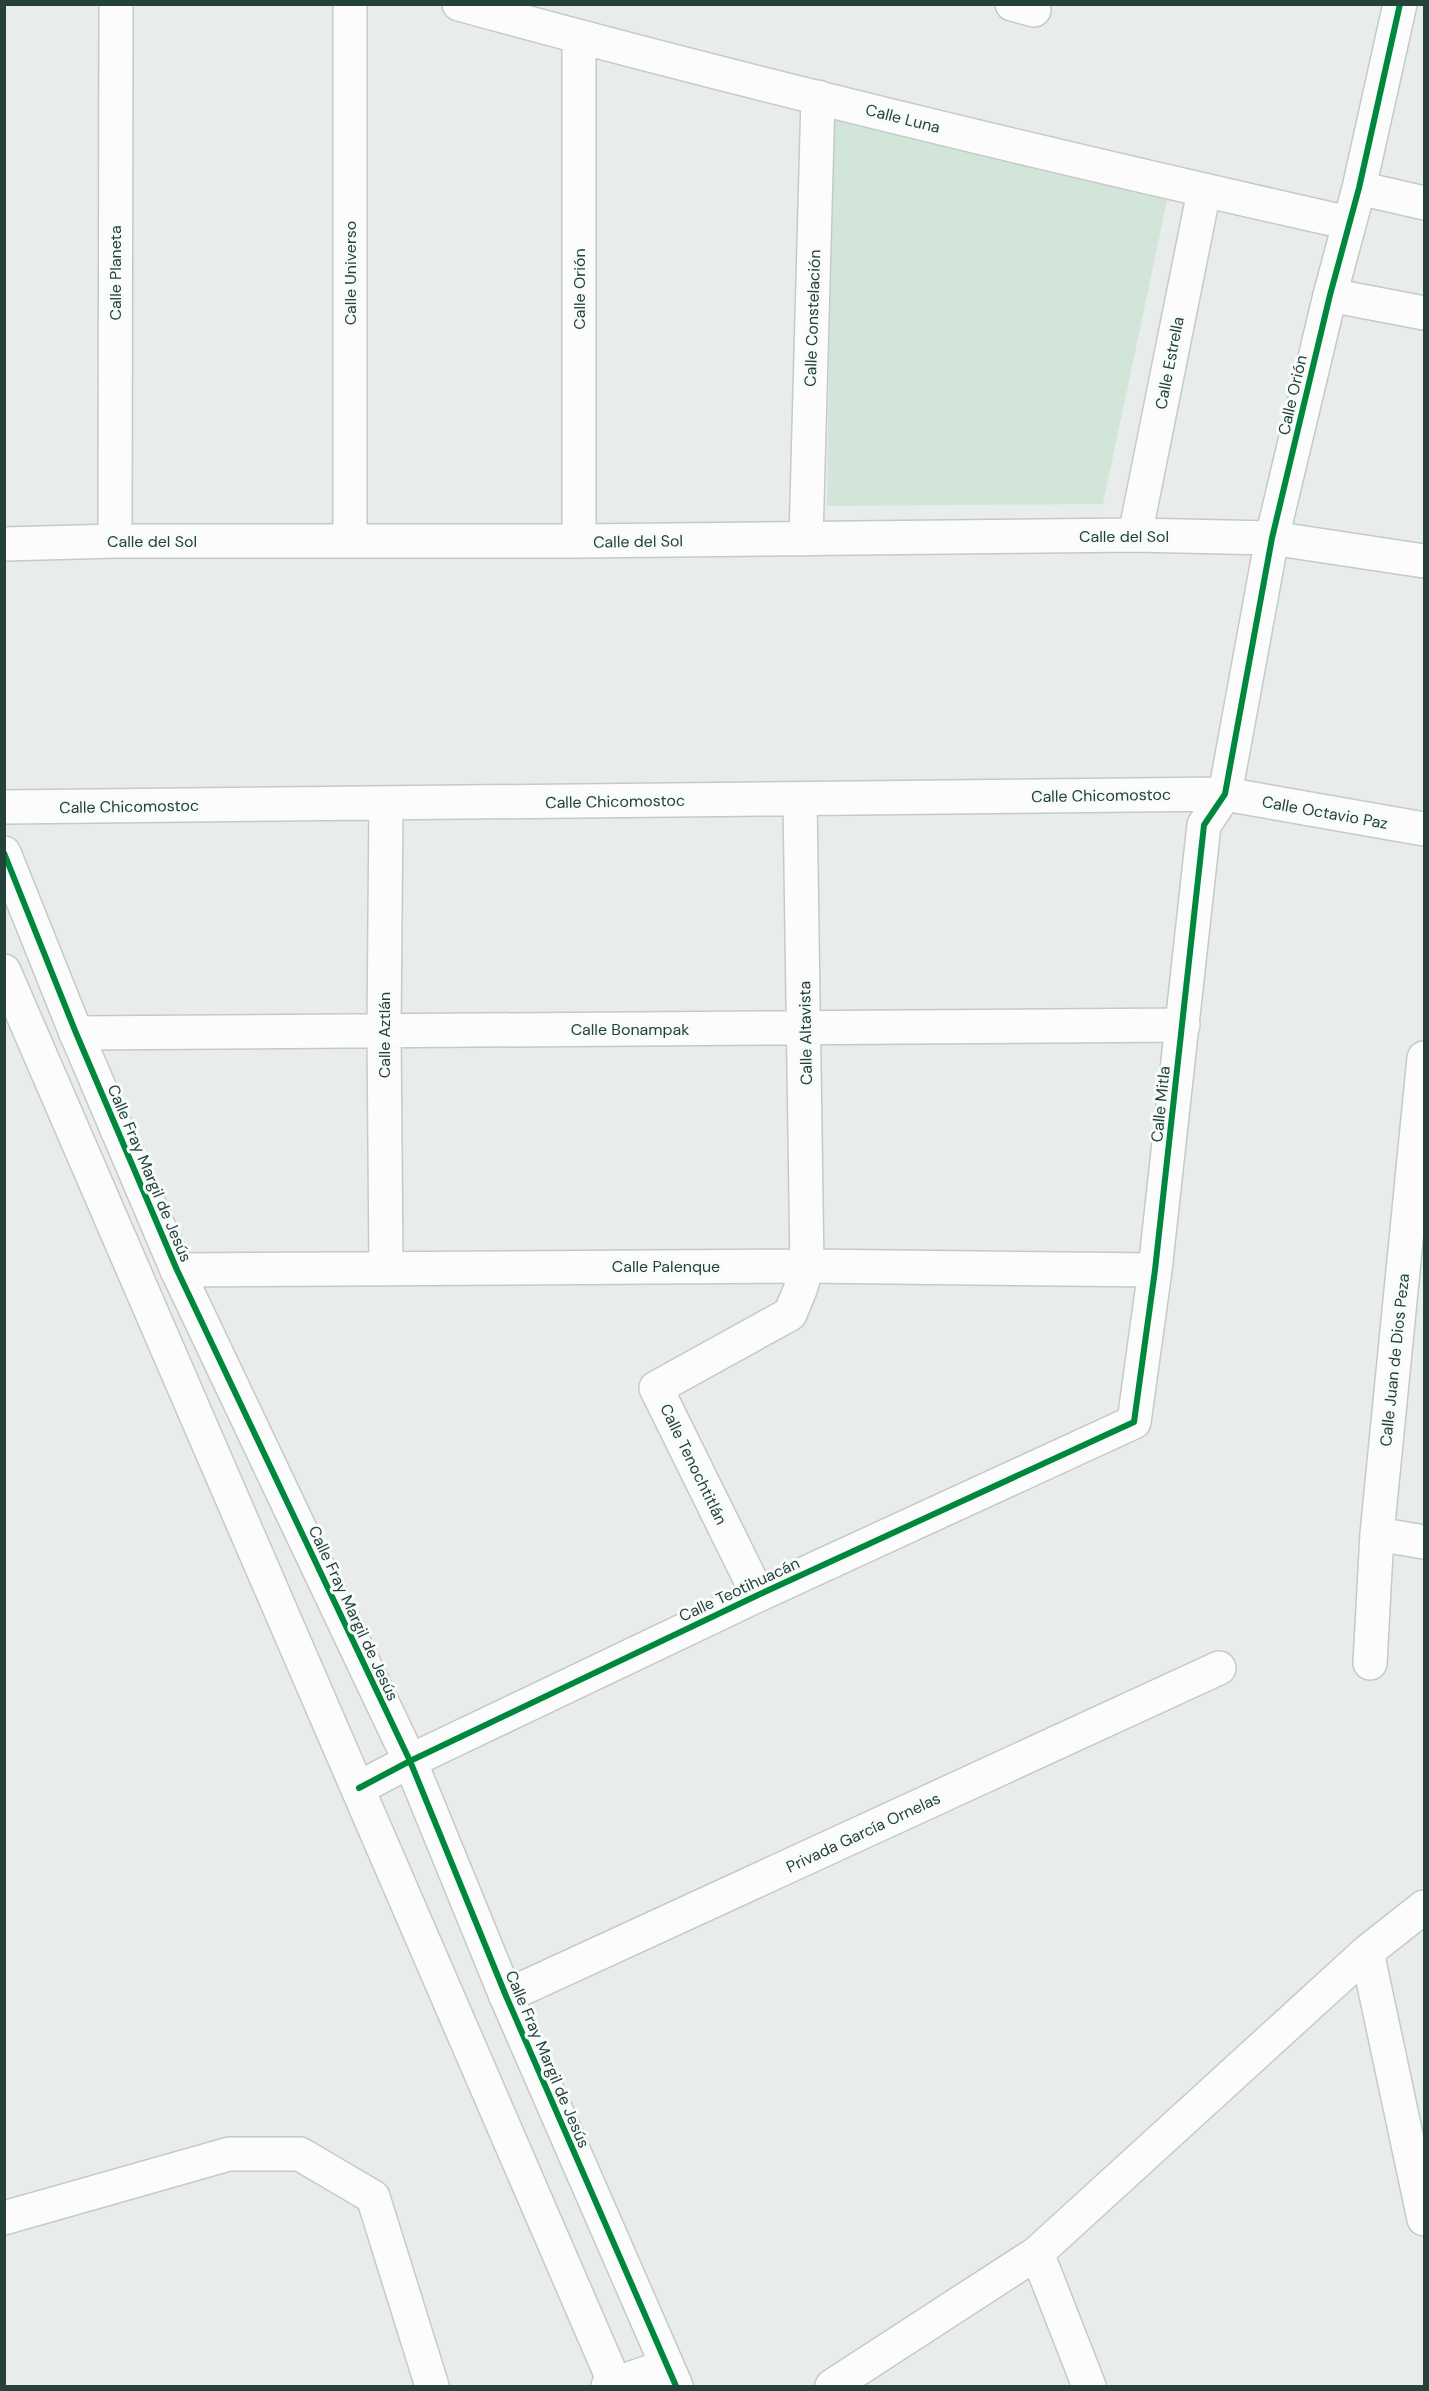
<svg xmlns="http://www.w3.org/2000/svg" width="1429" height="2391" font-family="'DM Sans',sans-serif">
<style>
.green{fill:#d1e6d8}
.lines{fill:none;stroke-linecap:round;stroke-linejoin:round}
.minor-casing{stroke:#c5cac8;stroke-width:36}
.tertiary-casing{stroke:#c5cac8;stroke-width:36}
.minor{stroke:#fcfcfc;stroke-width:33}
.tertiary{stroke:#fcfcfc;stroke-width:33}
.cycleway-casing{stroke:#f7fbf9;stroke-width:10}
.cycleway{stroke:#00873e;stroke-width:6}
.labels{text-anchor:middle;stroke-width:6;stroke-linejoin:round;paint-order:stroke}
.street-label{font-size:16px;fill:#24423a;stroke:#f7fbf9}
</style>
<rect width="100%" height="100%" fill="#e8edeb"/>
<path class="green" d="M832 111 1168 196 1103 504 827 506Z"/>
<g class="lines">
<g class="minor-casing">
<path id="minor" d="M350 4V541
M459 4C753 85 1051 156 1349 223
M1012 4 1034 10
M579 37V541
M1359 188 1424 203
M1330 295 1424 313
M1135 535 1204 191
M806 539 818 97
M115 541 116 4
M4 544 115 541H579L1135 535 1272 538 1424 561
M4 807 1225 794 1424 829
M76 1033 1183 1025
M386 1267 384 1031 386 803
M177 1270 807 1266 1155 1270
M1377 1534 1424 1542
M758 1595 656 1388 790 1314 800 1290 807 1266 800 799
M1370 1663 1377 1534 1424 1058
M359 1788 410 1761 758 1595 1134 1422 1155 1270 1204 825 1225 794 1272 538 1330 295 1359 188 1400 4
M1367 1952 1424 2219
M506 1996 1219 1668
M4 2218 229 2154H300L373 2197 432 2386
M1037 2253 1089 2386
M608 2386 667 2366
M832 2386 1037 2253 1367 1952 1424 1907"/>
</g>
<g class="tertiary-casing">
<path id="tertiary" d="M4 853 76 1033 177 1270 410 1761 506 1996 676 2386
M4 971 616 2386"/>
</g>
<use href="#minor" class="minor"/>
<use href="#tertiary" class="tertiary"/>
<g class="cycleway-casing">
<path id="cycleway" d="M4 853 76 1033 177 1270 410 1761 506 1996 676 2386
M359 1788 410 1761 758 1595 1134 1422 1155 1270 1204 825 1225 794 1272 538 1330 295 1359 188 1400 4"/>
</g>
<use href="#cycleway" class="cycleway"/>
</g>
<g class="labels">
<g class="street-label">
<text transform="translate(903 118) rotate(14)" y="6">Calle Luna</text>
<text transform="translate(115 273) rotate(-90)" y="6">Calle Planeta</text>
<text transform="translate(350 273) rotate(-90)" y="6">Calle Universo</text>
<text transform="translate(579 289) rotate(-90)" y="6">Calle Orión</text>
<text transform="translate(812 318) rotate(-88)" y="6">Calle Constelación</text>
<text transform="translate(1169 363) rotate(-79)" y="6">Calle Estrella</text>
<text transform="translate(1292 395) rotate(-77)" y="6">Calle Orión</text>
<text x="1124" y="542">Calle del Sol</text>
<text x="152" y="547">Calle del Sol</text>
<text transform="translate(638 541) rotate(-1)" y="6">Calle del Sol</text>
<text transform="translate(1101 795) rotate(-1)" y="6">Calle Chicomostoc</text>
<text transform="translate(615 801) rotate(-1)" y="6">Calle Chicomostoc</text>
<text transform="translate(129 806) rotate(-1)" y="6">Calle Chicomostoc</text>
<text transform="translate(1325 812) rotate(10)" y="6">Calle Octavio Paz</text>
<text x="630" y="1035">Calle Bonampak</text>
<text transform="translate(805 1033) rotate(-91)" y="6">Calle Altavista</text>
<text transform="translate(384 1035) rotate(-90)" y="6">Calle Aztlán</text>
<text transform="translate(1160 1104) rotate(-84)" y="6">Calle Mitla</text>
<text transform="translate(150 1173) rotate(67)" y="6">Calle Fray Margil de Jesús</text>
<text x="666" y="1272">Calle Palenque</text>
<text transform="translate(1394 1360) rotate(-84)" y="6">Calle Juan de Dios Peza</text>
<text transform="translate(694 1464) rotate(64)" y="6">Calle Tenochtitlán</text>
<text transform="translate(739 1589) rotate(-25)" y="6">Calle Teotihuacán</text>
<text transform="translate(354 1613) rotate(65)" y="6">Calle Fray Margil de Jesús</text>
<text transform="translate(863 1832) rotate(-25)" y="6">Privada García Ornelas</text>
<text transform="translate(548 2059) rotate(67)" y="6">Calle Fray Margil de Jesús</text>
</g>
</g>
<rect width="1429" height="2391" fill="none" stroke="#24423a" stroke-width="12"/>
</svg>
